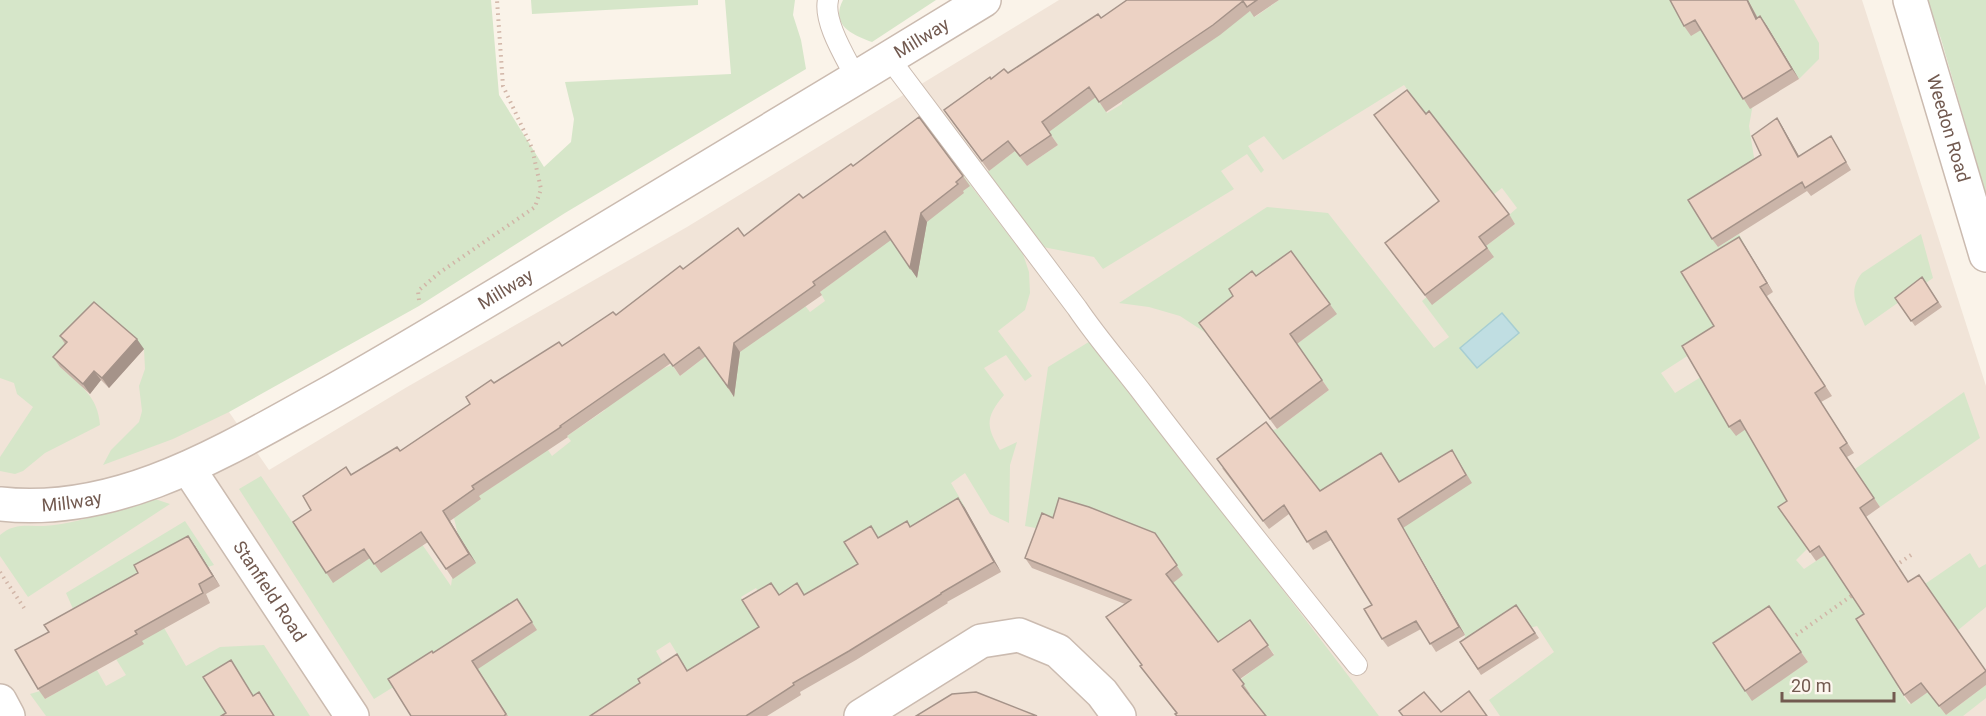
<svg xmlns="http://www.w3.org/2000/svg" width="1986" height="716" font-family="Roboto,sans-serif">
<style>
.residential{fill:#f1e4d8}
.green{fill:#d6e6c9;fill-rule:evenodd}
.water{fill:#c0dee2;stroke:#a7ced2;stroke-width:1.5}
.lines{fill:none;stroke-linecap:round;stroke-linejoin:round}
.lane-casing{stroke:#cbbbb0;stroke-width:22}
.street-casing{stroke:#cbbbb0;stroke-width:36}
.path{stroke:#d1b5a7;stroke-width:4;stroke-dasharray:1.5 4.5;stroke-linecap:butt}
.lane{stroke:#fff;stroke-width:20}
.street{stroke:#fff;stroke-width:33}
.wall{fill:#cbb5a9}
.shaded-wall{fill:#a59389}
.building{fill:#ecd2c4;stroke:#a59389;stroke-width:1.5}
.labels{text-anchor:middle;stroke-width:4.5;stroke-linejoin:round;paint-order:stroke}
.street-label{font-size:18px;fill:#725a50;stroke:#fdf7ef}
</style>
<rect width="100%" height="100%" fill="#faf3e9"/>
<path class="residential" d="M1059 0H1862L1986 386V716H0V219L229 412 269 470 407 387 687 227Z"/>
<path class="green" d="M0 0H491L499 95 544 167 571 142 574 119 565 82 731 74 725 0H795L793 15 801 40 806 69 565 213 419 306 229 412 173 439 103 465 111 450 139 422 142 411 139 386 145 369 144 349 60 367C80 385 98 396 100 425L45 453 23 471 15 474 0 471V457L33 407 17 394 14 383 0 378Z
M531 0H698V5L532 14Z
M843 0H936L872 42C852 35 830 25 843 0Z
M1279 0H1794L1819 43V59L1799 79 1767 26 1749 126 1756 170 1718 247 1739 234 1745 246 1720 335 1764 418 1802 463 1807 549 1796 560 1804 569 1846 541 1867 580 1925 584 1970 553 1979 568 1986 564V607L1957 631 1915 676 1898 688 1909 704 1928 692 1946 715 1986 685V698L1963 716H1500L1489 700 1554 652 1537 626 1464 647 1465 635 1417 551 1327 499 1272 430 1277 429 1329 390 1297 344 1336 314 1240 306 1206 333 1180 316 1149 307 1119 303 1267 207 1328 213 1434 348 1449 337 1422 301 1486 246 1515 224 1509 215 1517 208 1502 188 1493 195 1428 118 1404 85 1283 160 1264 136 1248 146 1264 170 1261 173 1247 154 1221 171 1234 189 1103 269 1094 257 1043 247 987 172 1015 151 1027 166 1058 145 1045 126 1082 107 1096 97 1107 113 1122 104 1123 94 1250 11 1255 17ZM1695 351 1709 372 1675 393 1661 373ZM1776 616 1808 662 1752 700 1720 653Z
M1927 0H1986V195L1941 39Z
M959 170 1023 254 1029 272 1030 293 1025 310 998 331 1032 376 1025 381 1006 355 984 368 1004 395C985 418 986 426 1000 450L1017 442 1010 465 1009 523 990 514 965 473 951 483 965 507 864 574 857 588 764 600 756 588 741 597 765 636 691 677 670 642 656 651 668 673 611 716H508L437 660 374 699 239 489 261 476 299 532 401 514 451 586 458 535 454 518 442 439 491 488 516 471 505 386 552 456 571 441 567 436 605 410 566 351 640 368 648 379 664 368 672 365 680 376 706 356 718 373 724 334 793 290 810 312 825 301 820 292 844 274 895 205 952 176Z
M1921 234 1933 278 1865 326C1857 307 1847 291 1862 273Z
M1092 340 1379 716H1247L1240 680 1274 654 1256 630 1225 651 1213 634 1046 530 1025 526 1048 367Z
M1964 392 1980 438 1880 507 1855 469Z
M152 498 170 504 28 597 0 556V535C13 523 28 526 44 526 75 525 121 507 152 498Z
M185 521 214 565 208 567 190 537 170 548 148 600 186 666 220 647 264 645 310 716H46L30 694 40 691 45 699 97 670 106 686 126 675 116 659 143 644 78 620 66 593Z"/>
<path class="water" d="M1502 313 1519 333 1477 368 1460 348Z"/>
<g class="lines">
<g class="lane-casing">
<path id="lane" d="M828 0C823 22 846 58 856 78
M889 58 1077 308C1098 339 1122 366 1144 395 1213 486 1285 575 1357 665"/>
</g>
<g class="street-casing">
<g id="street">
<path id="s1" d="M1910 0 1986 255"/>
<path id="s2" d="M188 468 352 716"/>
<path id="s3" d="M0 504C119 517 224 451 324 396 406 350 486 301 566 253 705 169 845 85 984 0"/>
<path d="M0 701 8 716"/>
<path d="M861 716 981 641 1019 635 1058 651 1102 693 1119 716"/>
</g>
</g>
<path class="path" d="M419 300 418 291 439 273 535 207 541 189 532 148 503 86 497 0
M1895 566 1914 553
M0 572 24 608
M1796 635 1854 594"/>
<use href="#lane" class="lane"/>
<use href="#street" class="street"/>
</g>
<path class="wall" d="M1127 0H1279L1254 17 1250 11 1220 35 1106 112 1096 97 1049 132 1058 145 1027 166 1015 151 989 171 951 120 991 79 1008 73 1101 18Z
M1670 0H1748L1758 18 1760 16 1767 26 1799 79 1750 109 1701 30 1691 36 1684 26Z
M1426 114 1509 214 1515 224 1486 246 1494 257 1432 305 1385 243 1438 202Z
M1777 118 1782 126 1799 156 1831 136 1851 170 1811 196 1807 191 1718 247 1712 239 1761 155Z
M853 166 963 176 970 186 963 191 964 193 927 222 917 278 891 240 820 292 822 295 740 352 734 397 706 356 680 376 671 363 567 436 568 437 479 496 481 499 450 521 476 563 453 579 428 542 381 573 370 558 333 583 293 522 311 510 351 474 400 451 470 404 494 383 616 315 683 269 744 236Z
M1745 246 1773 292 1767 296 1832 396 1821 402 1854 453 1847 457 1880 507 1866 517 1908 582 1986 672V685L1946 715 1928 692 1911 704 1904 695 1864 614 1825 555 1816 561 1778 507 1787 501 1746 429 1736 436 1729 427 1714 326Z
M1291 251 1337 314 1297 344 1329 390 1277 429 1206 333 1233 296 1256 276Z
M1922 277 1942 307 1915 326 1895 298Z
M60 336 144 349 109 388 101 380 90 394 60 367 53 357 65 344Z
M1452 450 1472 483 1403 528 1465 635 1436 652 1421 629 1388 647 1382 639 1372 605 1331 540 1313 550 1289 514 1269 529 1222 468 1320 491 1381 453 1400 482Z
M958 498 965 508 1001 572 947 602 948 603 856 660 800 692 801 695 767 716H590L683 663 687 671 759 627 779 595H805L858 564 879 538 911 526Z
M1053 518 1155 533 1183 575 1173 583 1218 642 1250 620 1274 655 1240 679 1250 694 1176 713 1140 666 1142 665 1125 604 1032 568 1025 558Z
M195 546 220 586 206 594 210 603 142 641 144 644 45 699 38 689 49 632Z
M517 599 537 630 478 669 508 716H411L433 653Z
M1516 605 1539 638 1481 675 1460 642Z
M1769 606 1808 662 1752 701 1713 643Z"/>
<path class="shaded-wall" d="M1747 0H1748L1763 29 1756 19Z
M1760 16 1767 26 1799 79 1792 69Z
M1777 118 1782 126 1804 165 1798 157Z
M921 213 927 222 917 278 910 268Z
M1739 237 1745 246 1773 292 1767 283Z
M137 339 144 349 109 388 102 378Z
M734 343 740 352 734 397 728 387Z
M94 371 101 380 90 394 83 384Z
M958 498 965 508 1001 572 994 562Z
M443 511 450 521 476 563 469 554Z
M1398 519 1403 528 1465 635 1459 627Z
M188 536 195 546 220 586 213 576Z"/>
<path class="building" d="M1127 0H1257L1247 7 1243 1 1213 25 1099 102 1089 87 1042 122 1051 135 1020 156 1008 141 982 161 944 110 990 77 991 79 1004 69 1008 73 1098 14 1101 18Z
M1670 0H1747L1756 19 1760 16 1792 69 1743 99 1695 20 1684 26Z
M1407 90 1426 114 1429 111 1509 214 1479 237 1487 248 1425 295 1385 243 1439 201 1374 115Z
M919 117 963 176 956 182 958 184 921 213 910 268 885 231 813 282 815 285 734 343 728 387 699 347 673 366 664 354 560 426 561 427 472 486 474 489 443 511 469 554 446 569 421 532 374 564 364 549 326 573 293 522 311 510 303 496 346 467 351 475 397 447 400 451 470 404 466 397 491 380 494 383 559 342 562 346 613 312 616 315 680 266 683 269 738 228 744 236 799 194 803 198 851 164 853 166Z
M1777 118 1798 157 1831 136 1846 162 1805 188 1802 182 1712 239 1688 200 1761 155 1752 136Z
M1739 237 1767 283 1760 287 1825 386 1815 393 1847 443 1840 448 1874 498 1860 508 1908 582 1919 575 1986 671 1939 706 1921 683 1904 695 1856 619 1864 614 1819 546 1810 552 1778 507 1787 501 1740 420 1729 427 1682 346 1714 326 1681 272Z
M1291 251 1330 304 1290 334 1322 380 1270 419 1199 323 1233 296 1229 289 1252 271 1256 276Z
M1922 277 1938 302 1911 321 1895 298Z
M94 302 137 339 102 378 94 371 83 384 53 357 67 342 60 336Z
M1266 422 1320 491 1381 453 1399 482 1452 450 1466 475 1398 519 1459 627 1430 644 1416 621 1382 639 1364 609 1372 605 1326 531 1307 542 1284 505 1263 521 1217 459Z
M958 498 994 562 941 593V594L849 651 793 683 794 685 746 716H590L640 683 638 679 677 654 687 671 759 627 742 600 771 583 779 595 797 583 804 595 858 564 844 542 871 526 878 538 907 521 910 527Z
M1059 498 1089 507 1155 533 1177 565 1166 574 1218 642 1250 620 1268 645 1233 670 1244 684 1242 686 1266 716H1177L1175 714 1177 713 1140 666 1142 665 1106 617 1131 600 1025 558 1042 513 1053 518Z
M188 536 213 576 199 584 203 593 135 631 137 634 38 689 15 650 49 632 44 625 138 573 134 565Z
M517 599 532 622 472 661 506 714 504 716H411L388 679 432 651 433 653Z
M1516 605 1535 633 1478 669 1460 642Z
M1769 606 1801 652 1745 691 1713 643Z
M231 660 253 696 259 692 274 716H221L226 713 203 677Z
M1469 691 1487 716H1403L1399 711 1424 692 1441 712Z
M976 692 1037 716H916L952 694Z"/>
<g class="labels">
<g class="street-label">
<text dy="6" stroke="none"><textPath href="#s3" startOffset="1044">Millway</textPath></text>
<text dy="6" stroke="none"><textPath href="#s1" startOffset="134">Weedon Road</textPath></text>
<text dy="6" stroke="none"><textPath href="#s3" startOffset="558">Millway</textPath></text>
<text dy="6" stroke="none"><textPath href="#s3" startOffset="72">Millway</textPath></text>
<text dy="6" stroke="none"><textPath href="#s2" startOffset="148">Stanfield Road</textPath></text>
</g>
</g>
<path d="M1782 692v9h112v-9" fill="none" stroke="#725a50" stroke-width="3"/>
<text x="1791" y="692" font-size="18" fill="#725a50" stroke="#fdf7ef" stroke-width="4.5" paint-order="stroke">20 m</text>
</svg>
